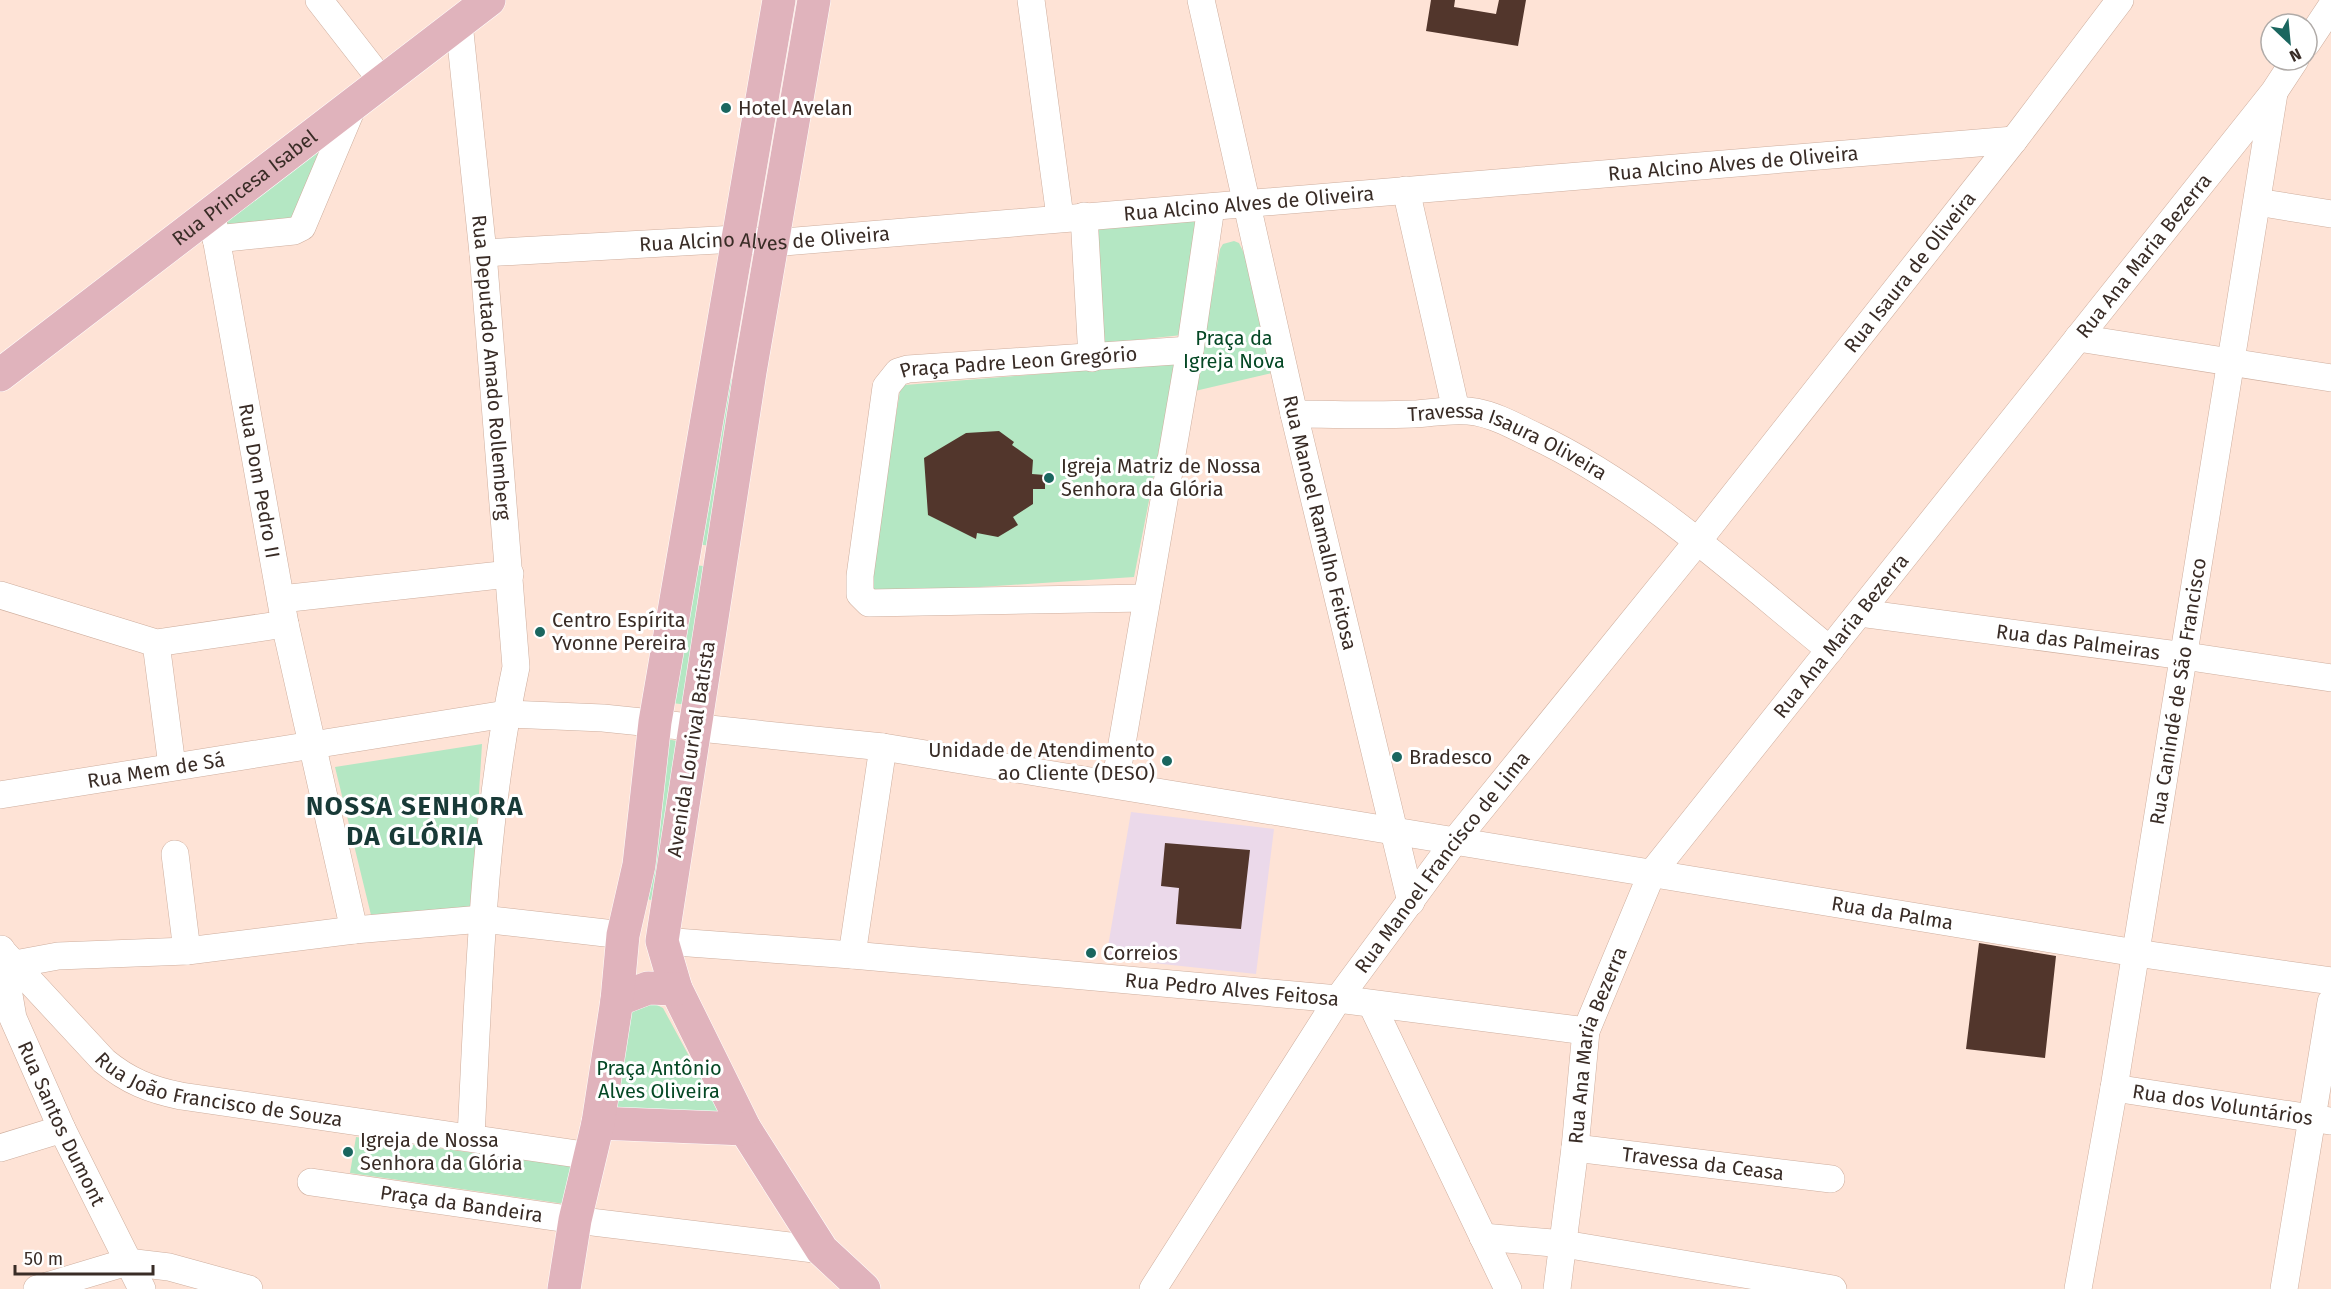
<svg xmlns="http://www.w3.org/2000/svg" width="2331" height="1289" font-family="'Fira Sans',sans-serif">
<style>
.education{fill:#ebd9ea}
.green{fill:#b4e7c3}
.building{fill:#52362c}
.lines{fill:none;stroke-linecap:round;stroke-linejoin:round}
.minor-casing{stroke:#ceae9e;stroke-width:28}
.major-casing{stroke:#fff;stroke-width:34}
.minor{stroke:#fff;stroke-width:27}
.major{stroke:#e0b3bc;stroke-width:33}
.poi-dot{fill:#1a665f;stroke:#fff;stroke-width:2}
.labels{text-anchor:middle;stroke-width:6;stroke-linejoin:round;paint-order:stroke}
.poi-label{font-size:20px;fill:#392c26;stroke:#fff;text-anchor:start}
.street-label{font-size:20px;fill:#392c26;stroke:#fff}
.park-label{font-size:20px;fill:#054825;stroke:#fff}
.district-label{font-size:26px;font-weight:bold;letter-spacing:1.5px;fill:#183a37;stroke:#fff}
</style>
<rect width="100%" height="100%" fill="#fee3d6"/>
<path class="education" d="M1131 812 1274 829 1256 974 1106 958Z"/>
<path class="green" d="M327 141 296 223 220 230 233 212Z
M1204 216 1182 335 1098 344 1092 226Z
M1234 241 1239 243 1244 253 1272 373 1195 391 1220 249 1223 244Z
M1176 363 1134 577 872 594 867 590 900 391 905 385Z
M722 377 738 381 714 546 693 544Z
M694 565 712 567 688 705 672 703Z
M667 739 682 742 656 901 637 897Z
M482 744 472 907 371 915 335 767Z
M653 1003 663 1008 721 1115 617 1108 631 1007Z
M356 1137 572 1166 565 1204 350 1173Z"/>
<path class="building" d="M1431 0H1455L1454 7 1496 14 1499 0H1526L1518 46 1426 31Z
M999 431 1014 442 1012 445 1033 460 1032 474 1045 475V489H1033V504L1013 517 1018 525 998 537 977 533 976 539 928 515 924 458 966 433Z
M1165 843 1250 850 1241 929 1176 924 1179 888 1161 886Z
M1979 943 2056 956 2045 1058 1966 1049Z"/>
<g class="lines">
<g class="minor-casing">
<g id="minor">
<path d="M319 0 382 81"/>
<path d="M1031 0 1060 217"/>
<path id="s1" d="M1201 0 1294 414 1411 902"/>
<path id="s2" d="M459 23 483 253 516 667C483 821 479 980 471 1137"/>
<path d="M2307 43 2331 7"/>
<path d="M1406 190 1456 410"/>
<path d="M2257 202 2331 214"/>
<path id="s3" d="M212 215 285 624 354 930"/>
<path d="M1084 216 1092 358"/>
<path d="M216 239 294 231 302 227 353 106"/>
<path id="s4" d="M483 253 736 239 772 243 2014 140"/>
<path d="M2078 338 2331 378"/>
<path id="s5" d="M1294 414C1334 414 1374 416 1413 414 1434 413 1455 408 1476 412 1497 416 1516 427 1535 436 1643 487 1738 575 1830 650"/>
<path d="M0 595 156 643 285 624"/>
<path id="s6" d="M1146 598 869 603 860 594V576L886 387 898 372 908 369 1190 350"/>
<path d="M281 599 510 574"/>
<path id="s7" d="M1860 613 2185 656 2331 678"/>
<path d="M156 643 172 766"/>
<path d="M1115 784 1190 350 1211 207"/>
<path id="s8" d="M0 795 506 714 603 718 883 747 2136 953 2331 981"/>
<path d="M175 854 187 951"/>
<path id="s9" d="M662 941 852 955 1338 999 1586 1031"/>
<path id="s10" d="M1 949 13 1018 62 1129 142 1289"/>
<path id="s11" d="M1 950 104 1061C128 1081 151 1090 181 1096L591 1156"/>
<path d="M852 955 883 747"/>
<path d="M15 964 58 956 187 951 354 930 482 919 623 935"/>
<path d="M1372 1005 1508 1289"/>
<path id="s12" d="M2114 1088 2330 1121"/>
<path d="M0 1148 62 1129"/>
<path id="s13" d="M1575 1148 1831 1179"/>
<path id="s14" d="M311 1182 575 1220 822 1250"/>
<path d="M1483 1237 1564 1244 1833 1289"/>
<path d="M37 1289 127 1262 169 1267 249 1289"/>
<path id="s15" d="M1153 1289 1338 999 1454 842 1697 542 2014 140 2120 0"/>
<path id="s16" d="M1557 1289 1575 1148 1586 1031 1652 873 2274 92 2295 60"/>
<path id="s17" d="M2078 1289 2114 1088 2274 93"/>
<path d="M2284 1289 2331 1002"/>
</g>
</g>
<g class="major-casing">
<g id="major">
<path d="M814 0 750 372 662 941 676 989 745 1129 822 1250 864 1289"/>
<path id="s18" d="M0 375 489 0"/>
<path d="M617 1000 648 988 676 989"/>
<path d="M598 1123 745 1129"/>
<path d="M564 1289 575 1220 598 1123 617 1000 623 935 639 865 655 722 779 0"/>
</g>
</g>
<use href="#minor" class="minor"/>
<use href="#major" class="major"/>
</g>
<g class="poi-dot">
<circle cx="726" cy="108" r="6"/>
<circle cx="1049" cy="478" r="6"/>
<circle cx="540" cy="632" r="6"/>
<circle cx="1397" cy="757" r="6"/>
<circle cx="1167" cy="761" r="6"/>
<circle cx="1091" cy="953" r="6"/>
<circle cx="348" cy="1152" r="6"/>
</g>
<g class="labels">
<g class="poi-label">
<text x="738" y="115">Hotel Avelan</text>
<text x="1061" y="473">Igreja Matriz de Nossa<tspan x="1061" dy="23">Senhora da Glória</tspan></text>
<text x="552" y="627">Centro Espírita<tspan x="552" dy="23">Yvonne Pereira</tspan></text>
<text x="1155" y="757" text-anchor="end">Unidade de Atendimento<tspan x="1155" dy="23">ao Cliente (DESO)</tspan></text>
<text x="1409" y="764">Bradesco</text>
<text x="1103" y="960">Correios</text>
<text x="360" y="1147">Igreja de Nossa<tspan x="360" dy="23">Senhora da Glória</tspan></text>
</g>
<g class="street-label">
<text dy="7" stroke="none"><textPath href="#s4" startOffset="1254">Rua Alcino Alves de Oliveira</textPath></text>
<text dy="7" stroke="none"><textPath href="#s18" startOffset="308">Rua Princesa Isabel</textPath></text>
<text dy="7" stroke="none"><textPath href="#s4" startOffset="768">Rua Alcino Alves de Oliveira</textPath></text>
<text dy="7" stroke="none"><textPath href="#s4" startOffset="282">Rua Alcino Alves de Oliveira</textPath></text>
<text dy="7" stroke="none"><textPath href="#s16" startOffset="1220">Rua Ana Maria Bezerra</textPath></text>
<text dy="7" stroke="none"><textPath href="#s15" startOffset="1269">Rua Isaura de Oliveira</textPath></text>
<text dy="7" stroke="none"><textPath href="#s6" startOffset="639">Praça Padre Leon Gregório</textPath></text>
<text dy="7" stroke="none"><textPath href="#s2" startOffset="346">Rua Deputado Amado Rollemberg</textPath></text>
<text dy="7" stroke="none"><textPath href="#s5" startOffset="220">Travessa Isaura Oliveira</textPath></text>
<text dy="7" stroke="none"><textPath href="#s3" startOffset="270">Rua Dom Pedro II</textPath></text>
<text dy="7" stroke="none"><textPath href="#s1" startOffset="536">Rua Manoel Ramalho Feitosa</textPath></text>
<text dy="7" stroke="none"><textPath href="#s16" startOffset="734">Rua Ana Maria Bezerra</textPath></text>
<text dy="7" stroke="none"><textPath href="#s7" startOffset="220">Rua das Palmeiras</textPath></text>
<text dy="7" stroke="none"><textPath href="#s17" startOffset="606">Rua Canindé de São Francisco</textPath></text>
<text transform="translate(691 749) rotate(-81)" y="7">Avenida Lourival Batista</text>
<text dy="7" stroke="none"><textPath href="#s8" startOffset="158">Rua Mem de Sá</textPath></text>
<text dy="7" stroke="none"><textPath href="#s15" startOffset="516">Rua Manoel Francisco de Lima</textPath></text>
<text dy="7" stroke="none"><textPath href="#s8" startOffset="1914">Rua da Palma</textPath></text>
<text dy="7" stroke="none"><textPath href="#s9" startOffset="572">Rua Pedro Alves Feitosa</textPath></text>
<text dy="7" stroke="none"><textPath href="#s16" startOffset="248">Rua Ana Maria Bezerra</textPath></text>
<text dy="7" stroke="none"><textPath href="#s11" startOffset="272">Rua João Francisco de Souza</textPath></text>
<text dy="7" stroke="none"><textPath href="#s12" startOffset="110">Rua dos Voluntários</textPath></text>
<text dy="7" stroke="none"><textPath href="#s10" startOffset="186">Rua Santos Dumont</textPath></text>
<text dy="7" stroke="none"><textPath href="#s13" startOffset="129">Travessa da Ceasa</textPath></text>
<text dy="7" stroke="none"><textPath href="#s14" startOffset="152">Praça da Bandeira</textPath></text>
</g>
<g class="park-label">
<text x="1234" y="345">Praça da<tspan x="1234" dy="23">Igreja Nova</tspan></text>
<text x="659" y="1075">Praça Antônio<tspan x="659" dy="23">Alves Oliveira</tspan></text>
</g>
<g class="district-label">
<text x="415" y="815">NOSSA SENHORA<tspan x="415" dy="30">DA GLÓRIA</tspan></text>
</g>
</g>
<g transform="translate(2289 42) rotate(154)"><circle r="28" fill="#ffffff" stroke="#b0aba8" stroke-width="1.5"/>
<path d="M0-4.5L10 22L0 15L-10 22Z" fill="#1a665f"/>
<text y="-9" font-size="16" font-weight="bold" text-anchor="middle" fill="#392c26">N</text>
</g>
<path d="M15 1265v9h138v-9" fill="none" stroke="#392c26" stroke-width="3"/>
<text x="24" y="1265" font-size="18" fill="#392c26" stroke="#ffffff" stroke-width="4.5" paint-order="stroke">50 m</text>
</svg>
